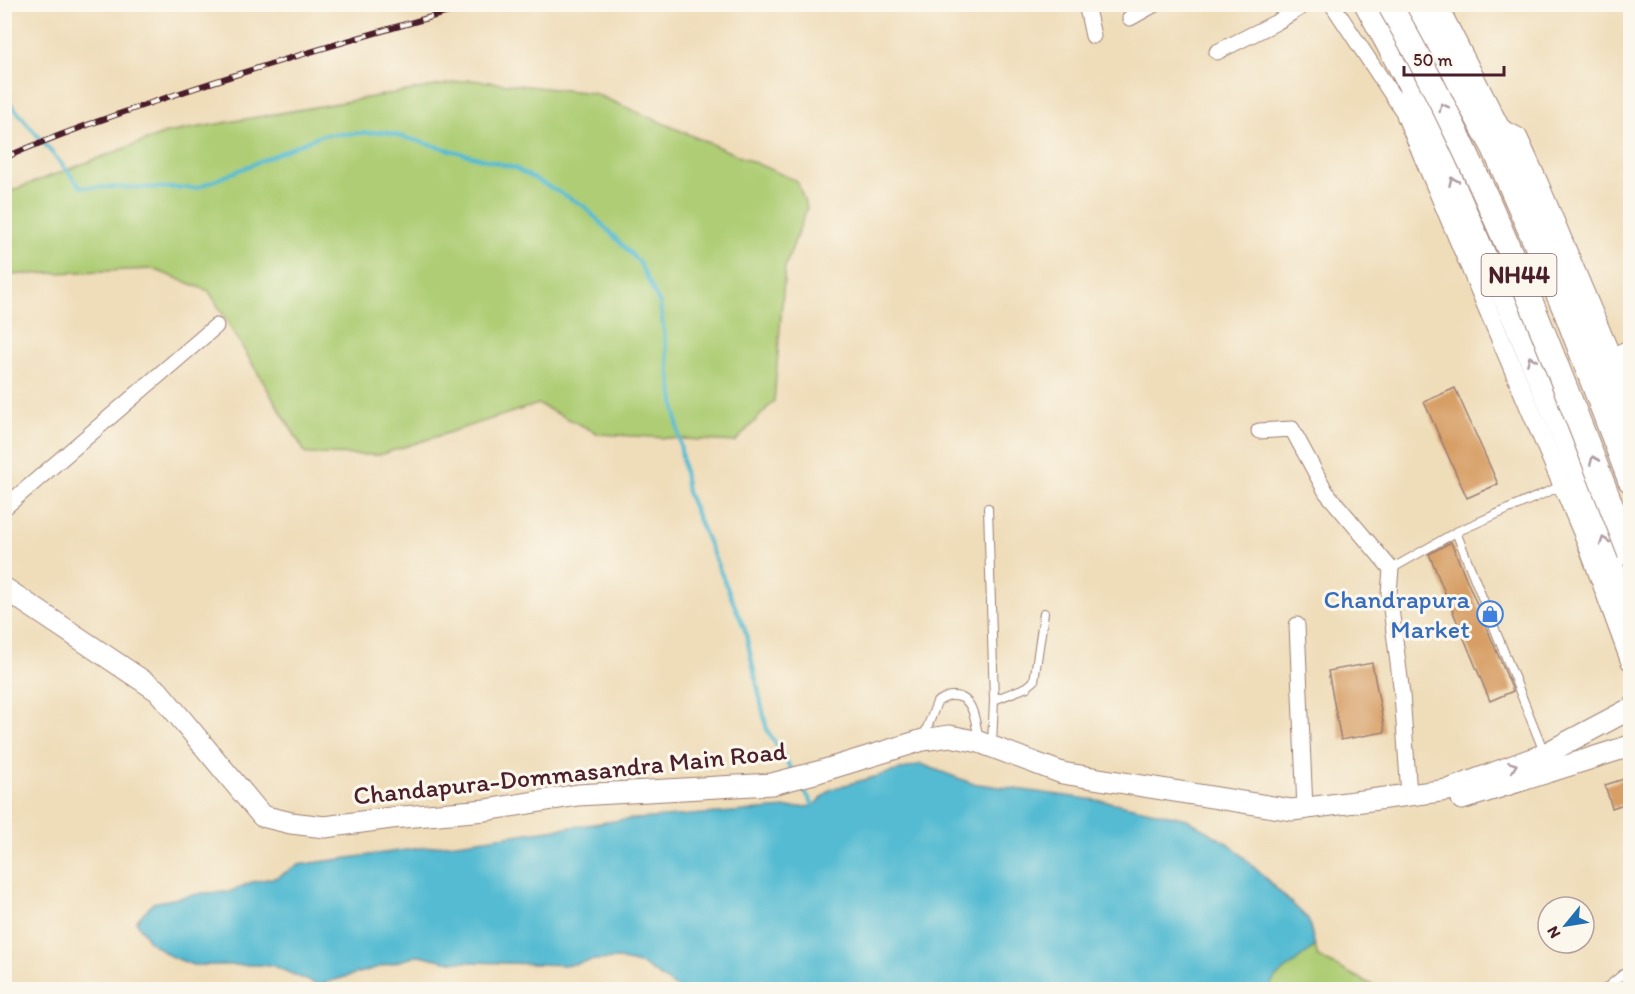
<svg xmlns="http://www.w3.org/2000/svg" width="1635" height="994" font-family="Itim,sans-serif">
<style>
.green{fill:#aecd74;stroke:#7c7650;stroke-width:1.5}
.water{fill:#54bbd2;stroke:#4f6d7e;stroke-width:1.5}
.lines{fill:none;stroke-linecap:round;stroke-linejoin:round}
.stream{stroke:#54bbd2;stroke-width:4}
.building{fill:#d79e65}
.service-casing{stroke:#9c7e72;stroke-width:10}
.minor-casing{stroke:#9c7e72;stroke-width:17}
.tertiary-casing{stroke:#9c7e72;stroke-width:20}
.secondary-casing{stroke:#9c7e72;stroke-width:23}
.trunk-casing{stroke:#9c7e72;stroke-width:26}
.service{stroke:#fff;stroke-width:8}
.minor{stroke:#fff;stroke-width:15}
.tertiary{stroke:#fff;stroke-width:18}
.secondary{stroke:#fff;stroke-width:21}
.trunk{stroke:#fff;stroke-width:24}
.rail-casing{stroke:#4a1f2b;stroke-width:6}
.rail{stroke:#fbf7ec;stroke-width:4;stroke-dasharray:11;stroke-linecap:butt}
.trunk-bridge-casing{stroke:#9c7e72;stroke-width:26;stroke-linecap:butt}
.trunk-bridge{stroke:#fff;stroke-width:24}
.oneway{stroke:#ae9aa0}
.labels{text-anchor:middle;stroke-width:6;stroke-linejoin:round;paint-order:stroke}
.shield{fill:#fbf7ec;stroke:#7f6065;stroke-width:1.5}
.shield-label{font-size:24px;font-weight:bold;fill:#4a1f2b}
.shop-label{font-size:26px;fill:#366cbe;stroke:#fbf7ec;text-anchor:end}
.street-label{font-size:26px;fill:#4a1f2b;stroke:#fbf7ec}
</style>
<rect width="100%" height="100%" fill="#fbf7ec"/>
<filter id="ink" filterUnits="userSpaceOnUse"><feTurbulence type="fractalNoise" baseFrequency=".0167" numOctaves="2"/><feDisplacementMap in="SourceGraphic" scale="12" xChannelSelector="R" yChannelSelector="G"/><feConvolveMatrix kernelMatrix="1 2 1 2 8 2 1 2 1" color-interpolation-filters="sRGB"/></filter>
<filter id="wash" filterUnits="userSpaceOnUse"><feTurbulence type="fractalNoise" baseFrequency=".008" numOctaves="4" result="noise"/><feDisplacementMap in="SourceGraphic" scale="24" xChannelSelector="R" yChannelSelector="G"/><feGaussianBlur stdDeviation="1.35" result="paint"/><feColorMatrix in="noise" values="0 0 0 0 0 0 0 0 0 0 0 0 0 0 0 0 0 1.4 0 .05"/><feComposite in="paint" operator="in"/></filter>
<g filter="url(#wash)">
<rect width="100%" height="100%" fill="#efddba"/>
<path class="green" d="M470 80 593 93 797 181 807 208 785 267 774 401 735 442 599 434 538 404 379 455 306 454 209 291 153 269 5 275V193L166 133Z
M1315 946 1318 957 1380 989 1263 990 1269 975Z"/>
<path class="water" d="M921 764 971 783 1110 802 1187 819 1232 846 1308 919 1315 946 1274 979 1268 990H680L643 965 619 959 594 960 568 965 445 961 420 955 318 985 271 965H193L170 956 149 941 136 921 153 903 203 893 229 892 252 882 278 877 298 865 622 820 814 806 831 789Z"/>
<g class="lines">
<path class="stream" d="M4 96 81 187 197 188 322 135 385 132 515 168 584 206 639 262 660 304 687 492 745 630 767 730 793 772
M800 784 814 806"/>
</g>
<g id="blocks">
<path class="building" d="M1455 388 1498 484 1467 498 1424 402Z
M1451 542 1513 691 1490 701 1429 554Z
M1372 663 1385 732 1341 740 1328 671Z
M1630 777V802L1612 808 1605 785Z"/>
</g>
</g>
<g filter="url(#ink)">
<use href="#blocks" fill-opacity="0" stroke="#9c7e72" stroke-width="1.5"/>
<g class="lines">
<g class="service-casing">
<path id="service" d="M988 508 994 700 992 745
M1456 532 1544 752
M1391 569 1456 532 1561 486
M994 700 1027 687 1034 681 1044 613
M924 736 937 702C941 700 946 696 951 696 975 694 975 723 979 740
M1606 988 1623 974 1630 972"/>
</g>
<g class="minor-casing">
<path id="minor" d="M1086 4 1093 36
M1332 4 1406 116
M1130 18 1155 4
M1217 52 1277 22 1306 4
M1612 356 1630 347
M1259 431 1292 429 1326 492 1391 569 1389 593 1402 694 1409 795
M4 508 216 326
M1297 625 1305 809"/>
</g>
<g class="tertiary-casing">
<path id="tertiary" d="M1409 86 1406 116 1586 541 1630 661
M1499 127 1518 137 1539 183 1630 400"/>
</g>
<g class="secondary-casing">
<path id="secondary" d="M1365 4 1409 86 1446 165 1518 330 1592 507 1630 615
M1436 4 1519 167 1575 299 1630 441
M4 588 158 691 262 816 291 823 325 827 391 818 486 810 578 795 772 784 818 772 923 740 950 736 979 742 1062 773 1292 810 1448 790 1545 754 1630 709
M1462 799 1630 746"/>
</g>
<g class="trunk-casing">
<path id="trunk" d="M1415 4 1494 148 1566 312 1630 480"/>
</g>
<use href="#service" class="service"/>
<use href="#minor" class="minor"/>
<use href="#tertiary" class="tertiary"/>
<use href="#secondary" class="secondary"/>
<use href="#trunk" class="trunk"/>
<g class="rail-casing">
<path id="rail" d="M4 158C59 134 115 115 171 96 272 62 374 33 477 4"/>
</g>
<use href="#rail" class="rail"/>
<g class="trunk-bridge-casing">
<path id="trunk-bridge" d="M1389 4C1489 178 1557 368 1630 554"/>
</g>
<use href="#trunk-bridge" class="trunk-bridge"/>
</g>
<defs><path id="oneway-chevron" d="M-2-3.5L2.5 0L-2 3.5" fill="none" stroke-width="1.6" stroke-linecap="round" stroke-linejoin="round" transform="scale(1.5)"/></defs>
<g class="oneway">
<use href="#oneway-chevron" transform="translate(1443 107) rotate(-117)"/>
<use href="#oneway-chevron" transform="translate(1453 181) rotate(-114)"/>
<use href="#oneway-chevron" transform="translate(1531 360) rotate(-113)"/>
<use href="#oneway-chevron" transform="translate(1594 460) rotate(-112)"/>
<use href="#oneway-chevron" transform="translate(1604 541) rotate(-109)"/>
<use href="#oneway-chevron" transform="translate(1513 766) rotate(-20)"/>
</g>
</g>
<defs>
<g id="shop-ring" transform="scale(1.35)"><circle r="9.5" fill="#fbf7ec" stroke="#3f7fe0" stroke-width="1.5"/><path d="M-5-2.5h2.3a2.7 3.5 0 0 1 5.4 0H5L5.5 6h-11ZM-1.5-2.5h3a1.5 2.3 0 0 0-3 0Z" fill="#3f7fe0"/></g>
</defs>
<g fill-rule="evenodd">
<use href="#shop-ring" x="1490" y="614"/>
</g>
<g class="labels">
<rect class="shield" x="1481.5" y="254" width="75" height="42" rx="4.5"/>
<g class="shield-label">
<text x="1519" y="283">NH44</text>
</g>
<g class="shop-label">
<text x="1470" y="608">Chandrapura<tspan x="1470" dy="30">Market</tspan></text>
</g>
<g class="street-label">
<text transform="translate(570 773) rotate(-6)" y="9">Chandapura-Dommasandra Main Road</text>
</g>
</g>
<rect width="1635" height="994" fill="none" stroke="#fbf7ec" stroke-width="24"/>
<g transform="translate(1566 925) rotate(240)"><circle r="28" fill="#fbf7ec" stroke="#b4a19f" stroke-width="1.5"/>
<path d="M0-4.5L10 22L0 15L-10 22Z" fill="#1f6fb2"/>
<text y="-9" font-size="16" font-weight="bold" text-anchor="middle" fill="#4a1f2b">N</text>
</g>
<path d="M1404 66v9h100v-9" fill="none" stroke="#4a1f2b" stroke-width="3"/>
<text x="1413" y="66" font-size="18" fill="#4a1f2b" stroke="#fbf7ec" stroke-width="4.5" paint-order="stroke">50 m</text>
</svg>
